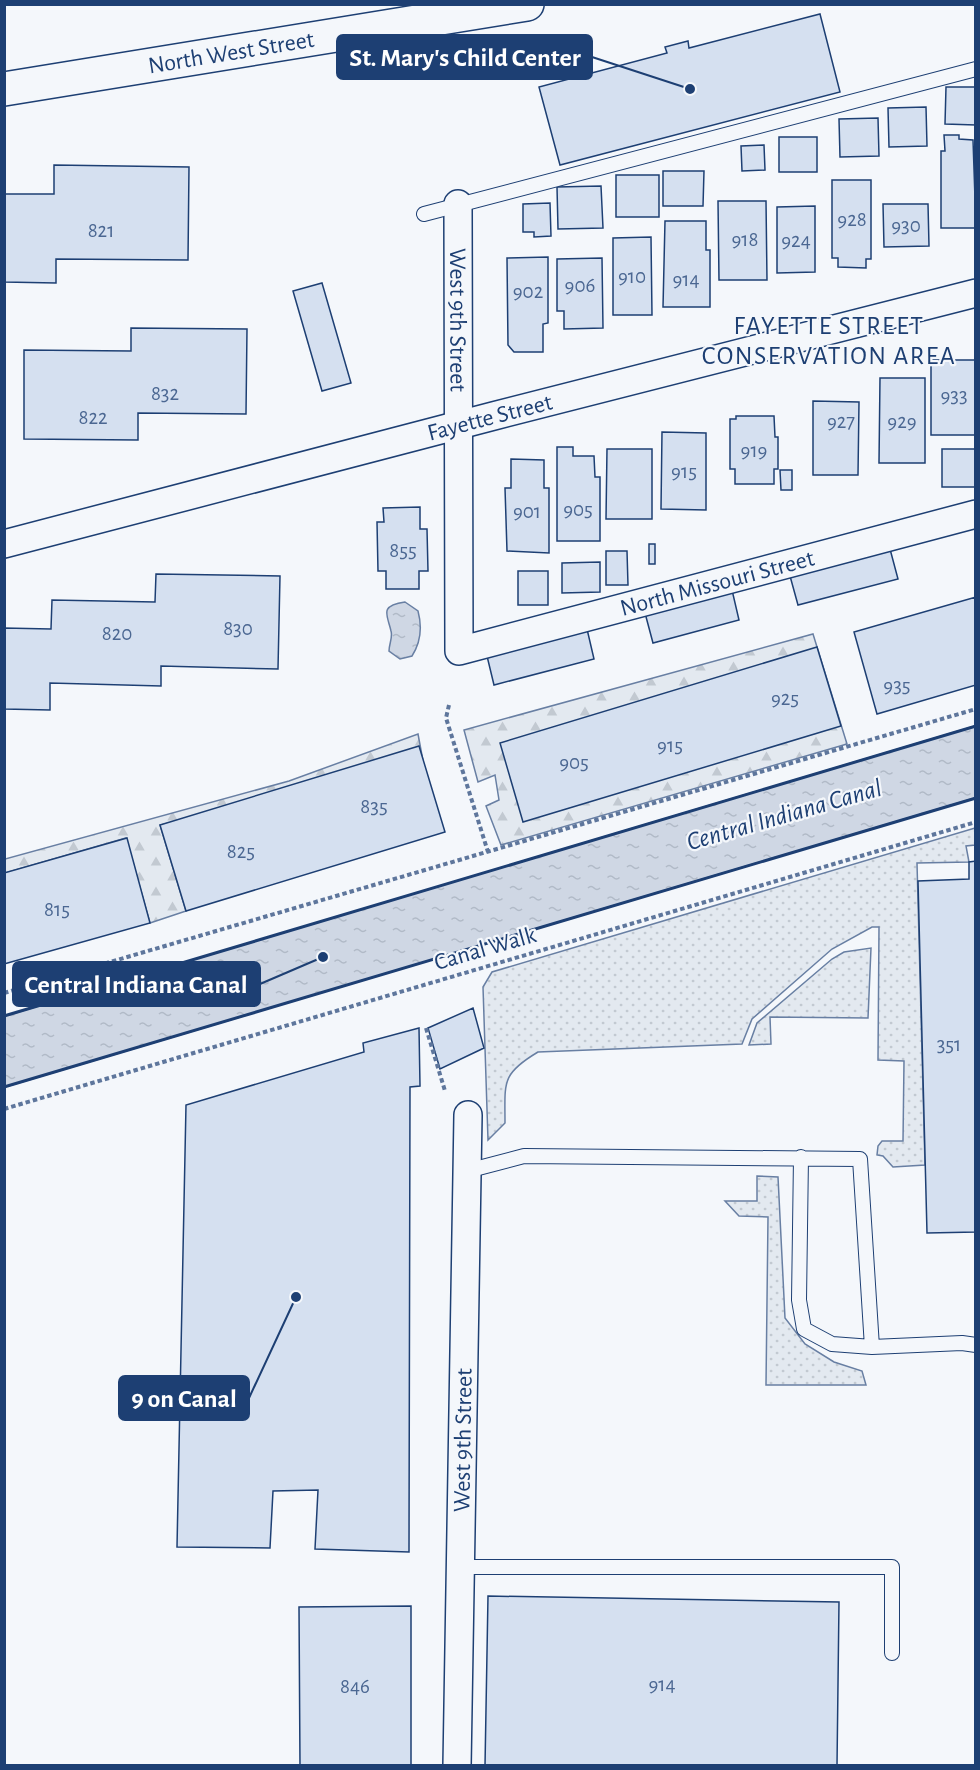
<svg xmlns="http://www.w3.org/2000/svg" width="980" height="1770" font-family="'Alegreya Sans',sans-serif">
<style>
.grass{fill:url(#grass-dots);stroke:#687fa3;stroke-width:1.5}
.forest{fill:url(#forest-firs);stroke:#687fa3;stroke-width:1.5}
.water{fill:url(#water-ripples);stroke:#687fa3;stroke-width:1.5}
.building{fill:#d5e0f0;stroke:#1d3f73;stroke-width:1.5}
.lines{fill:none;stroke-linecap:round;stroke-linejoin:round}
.service-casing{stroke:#1d3f73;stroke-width:16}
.minor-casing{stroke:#1d3f73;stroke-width:30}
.primary-casing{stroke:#1d3f73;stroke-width:36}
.path{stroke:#5e769c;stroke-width:4;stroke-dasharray:4.5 3;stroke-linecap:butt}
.service{stroke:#f4f7fb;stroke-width:14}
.minor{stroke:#f4f7fb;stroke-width:27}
.primary{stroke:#f4f7fb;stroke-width:33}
.wall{stroke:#1d3f73;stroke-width:3}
.labels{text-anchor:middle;stroke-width:4.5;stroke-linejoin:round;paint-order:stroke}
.number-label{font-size:21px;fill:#4b6792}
.street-label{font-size:24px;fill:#1d3f73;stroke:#f4f7fb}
.neighbourhood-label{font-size:26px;letter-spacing:1.5px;fill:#1d3f73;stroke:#f4f7fb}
.water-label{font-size:26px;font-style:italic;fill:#1d3f73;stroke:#f4f7fb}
.leader{fill:none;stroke:#1d3f73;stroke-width:2}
.callout-dot{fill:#1d3f73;stroke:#f4f7fb;stroke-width:2}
.callout{fill:#1d3f73;stroke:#1d3f73;stroke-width:2}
.callout-label{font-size:26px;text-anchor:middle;font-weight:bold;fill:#fff}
</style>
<defs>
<pattern id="grass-dots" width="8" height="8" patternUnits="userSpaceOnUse" patternTransform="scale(1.5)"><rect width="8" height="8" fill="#e3e9f0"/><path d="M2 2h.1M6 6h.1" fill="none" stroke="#c2c9d1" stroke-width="1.8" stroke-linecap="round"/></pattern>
<pattern id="forest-firs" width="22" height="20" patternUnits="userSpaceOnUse" patternTransform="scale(1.5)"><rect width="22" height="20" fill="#e3e9f0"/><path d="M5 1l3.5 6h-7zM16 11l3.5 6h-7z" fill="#c2c9d1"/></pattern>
<pattern id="water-ripples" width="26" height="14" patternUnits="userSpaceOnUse" patternTransform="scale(1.5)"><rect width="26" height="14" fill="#cfd7e4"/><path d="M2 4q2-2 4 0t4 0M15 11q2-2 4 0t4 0" fill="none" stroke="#b1bac7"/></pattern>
</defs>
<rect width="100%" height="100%" fill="#f4f7fb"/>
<path class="grass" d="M975 828V845L966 846 969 862 917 863 925 1165 893 1167 883 1156 877 1155 878 1146 882 1141H903L904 1061 878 1060 879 927H872L832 949 752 1019 742 1044 538 1052C501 1074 505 1082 505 1123L488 1140 483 987 492 972Z
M871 948 868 1018 770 1017 771 1044 749 1045 757 1023 832 959 844 952Z
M757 1176 778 1177 785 1318 805 1344 834 1362 862 1371 866 1385H766L768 1217 739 1216 725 1201H757Z"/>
<path class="forest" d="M813 634 847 744 501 845 486 806 499 800 495 775 478 782 464 730Z
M418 734 424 766 160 825 186 911 150 923 126 838 5 873V859L289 781Z"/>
<path class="water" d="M405 602 418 611C422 626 421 642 412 656L400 659 389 651C389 644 393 637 391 631 387 614 379 606 405 602Z
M975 726V798L5 1087V1016Z"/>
<path class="building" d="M820 14 840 92 560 165 539 87 667 53 665 47 688 41 689 48Z
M946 87H976V125L945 124Z
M926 107 927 146 889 147 888 108Z
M878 118 879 156 840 157 839 119Z
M944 135H959V139L973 140 976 228H941V151H945Z
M779 137H817V172H779Z
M764 145 765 170 742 171 741 146Z
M54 165 189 167 188 260 56 259V283L4 282V194H54Z
M663 171H704L703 206H663Z
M616 175H659V217H616Z
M832 180H871V259H866V268L838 267V258H832Z
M601 186 603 228 558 229 557 187Z
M718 201H766L767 280H719Z
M550 203 551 236 534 237V232H523V204Z
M883 204H928L929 246 884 247Z
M815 206V272L777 273V207Z
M665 221H706V250H710V307H663Z
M651 237 652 315H613V238Z
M548 257V323L543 324V352H514L508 345 507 258Z
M602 258 603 328 564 329V311H557V259Z
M322 283 351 383 322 391 293 291Z
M131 328 247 329 246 414 138 413V440L24 439V350L131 351Z
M931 360H976V435H931Z
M880 378H925V463H879Z
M813 401 859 402 858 475H813Z
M736 416H774L775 437H778V469H774V484H735V469H730V419H736Z
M662 432 706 433V510L661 509Z
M557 447H573V456H594L595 477H600V541H557Z
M607 449H652V519H606Z
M942 449H976V487H942Z
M511 459 544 460V488H549V553L507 551 505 488H511Z
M780 470H792V490H781Z
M420 507V529H427L428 571H419V589H386V571H378L377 522H384L383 508Z
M649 544H655V564H649Z
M890 549 898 579 798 605 790 576Z
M606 551H627L628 585H606Z
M600 562V592L562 593V563Z
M518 571H548V605H518Z
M156 574 280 576 278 669 161 666V686L50 683V710L4 709V628L51 629 52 600 155 602Z
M732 590 739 620 653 643 645 613Z
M976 597V685L877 714 854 632Z
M587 629 594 659 494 685 487 656Z
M817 647 841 726 523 822 500 743Z
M419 746 445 832 186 911 160 825Z
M127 838 150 923 4 964V873Z
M976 861V1232L927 1233 918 881 969 879V862Z
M473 1008 484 1048 440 1069 428 1028Z
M419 1028 420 1086 410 1087 409 1552 315 1549 318 1490 273 1491 270 1548 177 1547 186 1105 364 1052 363 1043Z
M488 1596 839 1602 837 1766H485Z
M411 1606V1766H300L299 1607Z"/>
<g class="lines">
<g class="service-casing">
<path id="service" d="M424 214 976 69
M801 1157 799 1300 804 1329 832 1344 872 1347 962 1343 976 1345
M467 1171 524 1156 860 1159 872 1347
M460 1567H892V1653"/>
</g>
<g class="minor-casing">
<g id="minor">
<path id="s1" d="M458 204 459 651 976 514"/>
<path id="s2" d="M4 544C328 458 651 375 976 293"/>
<path id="s3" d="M457 1766 468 1115"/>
</g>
</g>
<g class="primary-casing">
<g id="primary">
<path id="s4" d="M4 89 527 4"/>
</g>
</g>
<path class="path" d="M449 705 446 718 488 852
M4 993 976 709
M426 1028 445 1091
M4 1109 976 822"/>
<use href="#service" class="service"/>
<use href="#minor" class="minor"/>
<use href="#primary" class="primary"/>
<path class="wall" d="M4 1016 976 726
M4 1087 976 798"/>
</g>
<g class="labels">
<g class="number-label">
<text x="852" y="226">928</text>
<text x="906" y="232">930</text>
<text x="101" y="237">821</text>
<text x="745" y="246">918</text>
<text x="796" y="247">924</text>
<text x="632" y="283">910</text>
<text x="686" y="286">914</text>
<text x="580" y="292">906</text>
<text x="528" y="298">902</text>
<text x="165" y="400">832</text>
<text x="954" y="402">933</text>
<text x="93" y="424">822</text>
<text x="841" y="428">927</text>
<text x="902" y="428">929</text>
<text x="754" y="457">919</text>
<text x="684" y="478">915</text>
<text x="578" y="516">905</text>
<text x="527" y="518">901</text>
<text x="403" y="557">855</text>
<text x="238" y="635">830</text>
<text x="117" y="640">820</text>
<text x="897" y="692">935</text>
<text x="785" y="705">925</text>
<text x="670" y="752">915</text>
<text x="574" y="769">905</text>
<text x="374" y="813">835</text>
<text x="241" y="858">825</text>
<text x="57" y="916">815</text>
<text x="949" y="1051">351</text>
<text x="662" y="1691">914</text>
<text x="355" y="1693">846</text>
</g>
<g class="street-label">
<text dy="8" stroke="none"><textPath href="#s4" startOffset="230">North West Street</textPath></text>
<text dy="8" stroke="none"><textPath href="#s1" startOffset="116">West 9th Street</textPath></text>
<text dy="8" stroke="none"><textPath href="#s2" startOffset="502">Fayette Street</textPath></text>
<text dy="8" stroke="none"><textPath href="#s1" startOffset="714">North Missouri Street</textPath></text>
<text transform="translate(485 948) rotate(-16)" y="8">Canal Walk</text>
<text dy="8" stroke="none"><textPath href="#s3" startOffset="326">West 9th Street</textPath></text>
</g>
<g class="neighbourhood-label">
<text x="829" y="334">FAYETTE STREET<tspan x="829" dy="30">CONSERVATION AREA</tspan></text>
</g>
<g class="water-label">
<text transform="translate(784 814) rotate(-16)" y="9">Central Indiana Canal</text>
</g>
</g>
<path class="leader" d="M690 89L592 57M323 957L260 984M296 1297L249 1398"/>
<g class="callout-dot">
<circle cx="690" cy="89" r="6"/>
<circle cx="323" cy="957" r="6"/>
<circle cx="296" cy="1297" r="6"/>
</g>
<g class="callout">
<rect x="337" y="35" width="255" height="44" rx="6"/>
<rect x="13" y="962" width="247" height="44" rx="6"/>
<rect x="119" y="1376" width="130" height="44" rx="6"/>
</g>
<g class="callout-label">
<text x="465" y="66">St. Mary's Child Center</text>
<text x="136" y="993">Central Indiana Canal</text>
<text x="184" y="1407">9 on Canal</text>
</g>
<rect width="980" height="1770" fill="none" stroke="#1d3f73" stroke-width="12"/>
</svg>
